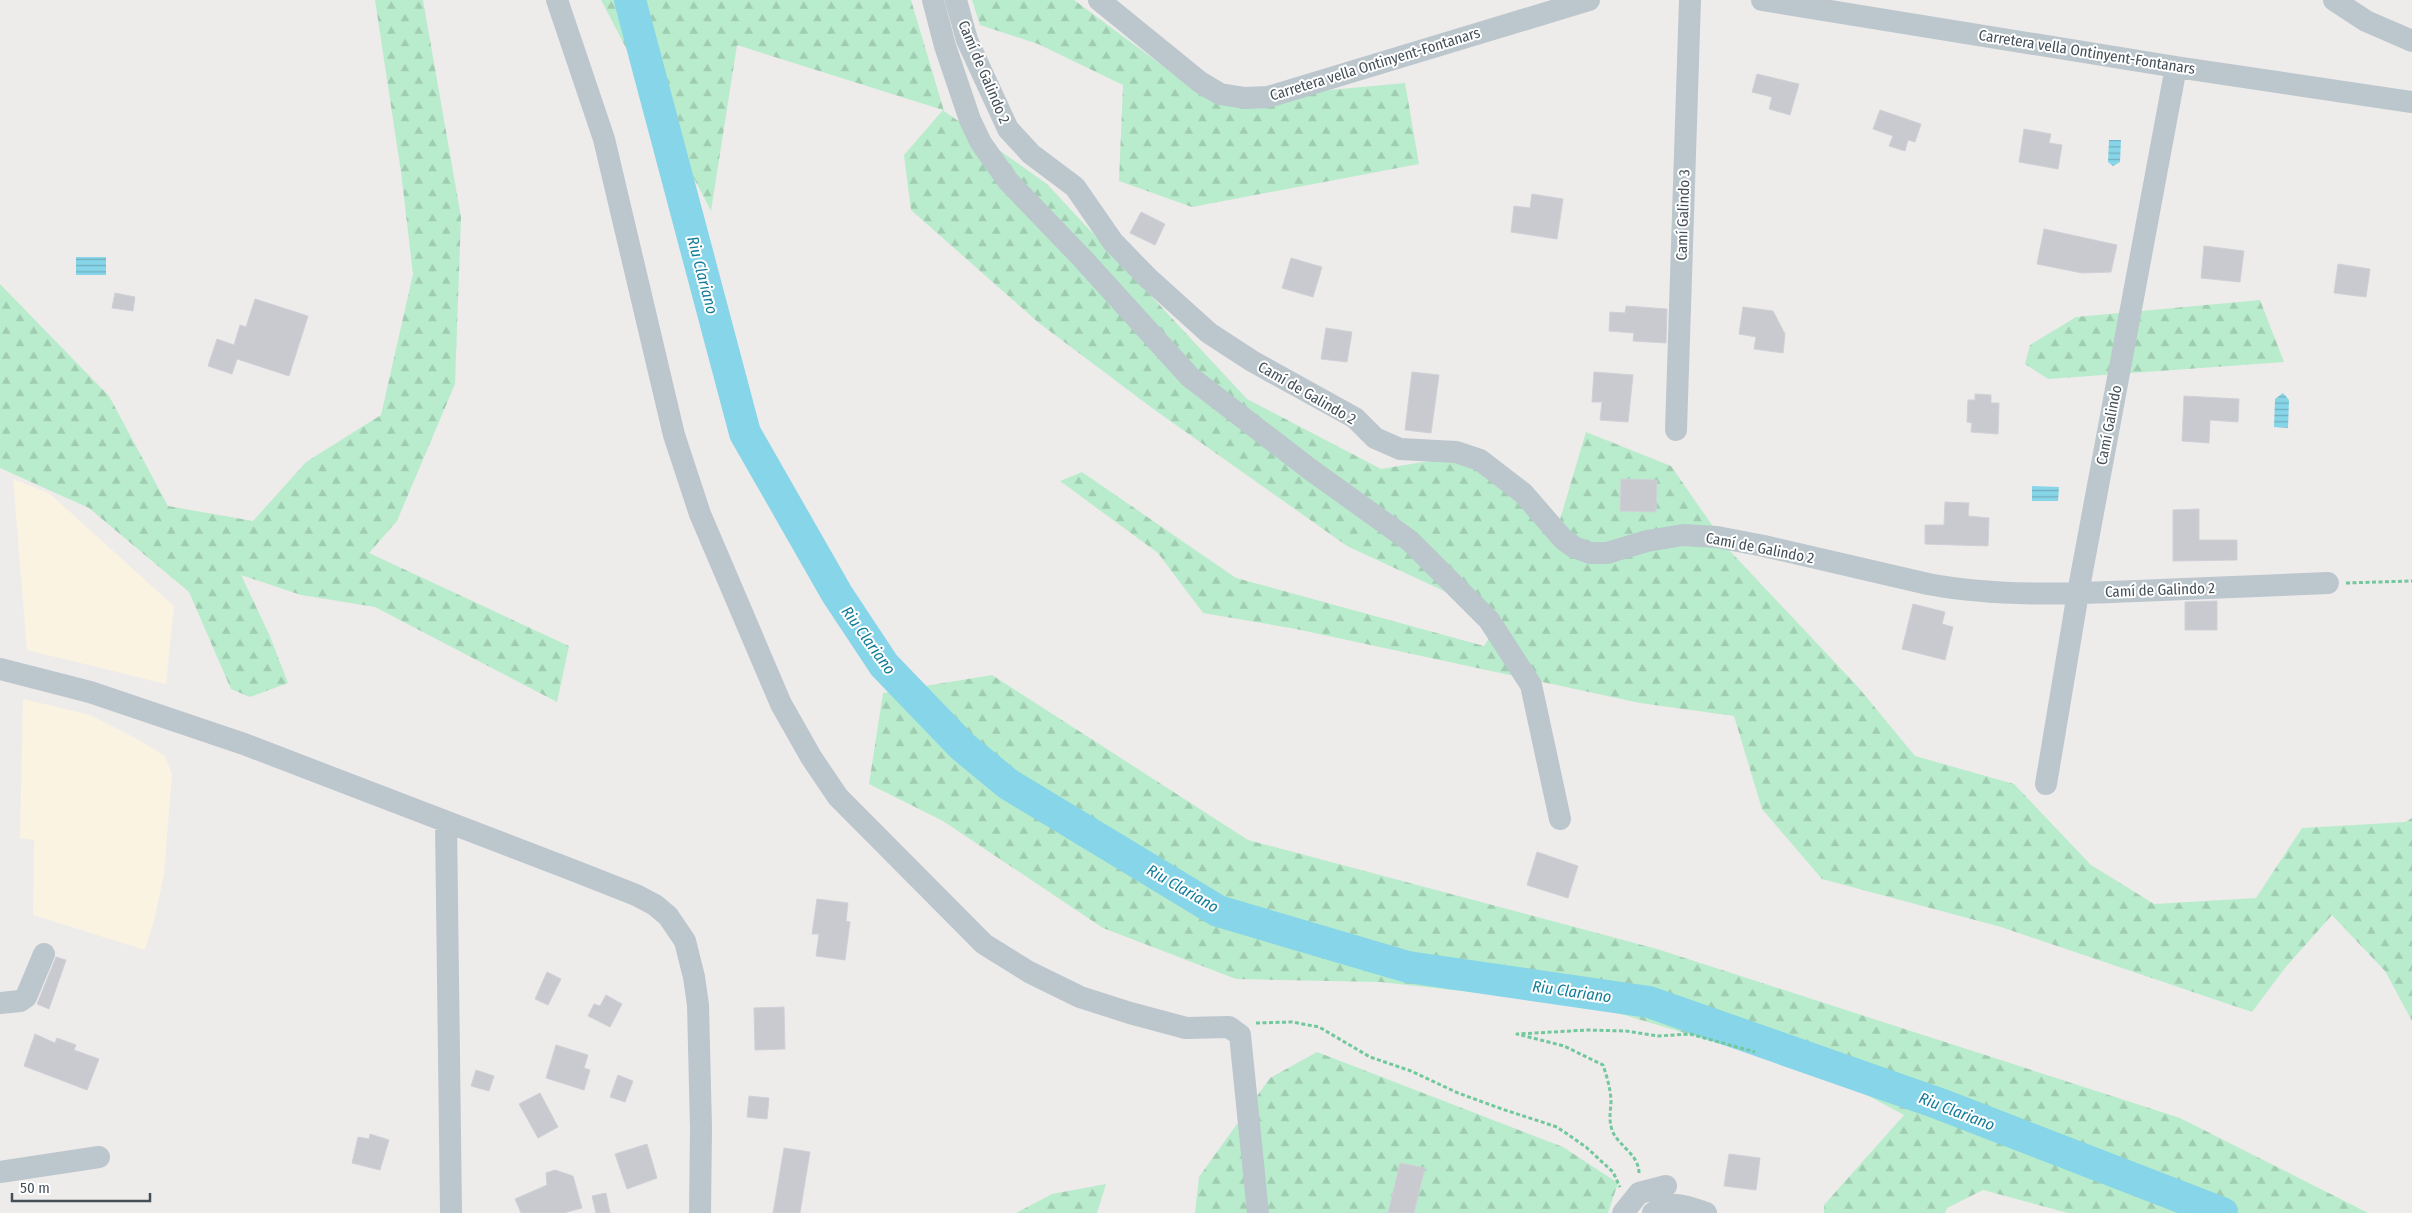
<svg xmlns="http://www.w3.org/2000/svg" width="2412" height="1213" font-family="'Fira Sans Condensed',sans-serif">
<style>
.commercial{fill:#faf3e2}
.forest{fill:url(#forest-firs)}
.water{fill:url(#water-rules)}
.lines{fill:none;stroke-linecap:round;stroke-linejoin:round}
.river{stroke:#87d5e8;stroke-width:32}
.building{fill:#c8cad0;stroke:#cfd1d7}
.path{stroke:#72c89d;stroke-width:3;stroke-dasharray:4 2.5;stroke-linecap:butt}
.minor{stroke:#bcc6cd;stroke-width:22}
.labels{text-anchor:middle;stroke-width:4;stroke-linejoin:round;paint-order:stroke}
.street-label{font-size:15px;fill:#444f58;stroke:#fff}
.water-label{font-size:16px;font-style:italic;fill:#107c98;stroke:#fff}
</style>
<defs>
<pattern id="forest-firs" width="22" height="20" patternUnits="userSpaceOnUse" patternTransform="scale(1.25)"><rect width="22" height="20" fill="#b9eccc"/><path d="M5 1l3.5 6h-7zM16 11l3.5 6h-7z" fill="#a0ccb1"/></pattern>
<pattern id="water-rules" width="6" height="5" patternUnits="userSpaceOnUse" patternTransform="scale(1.25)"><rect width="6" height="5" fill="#87d5e8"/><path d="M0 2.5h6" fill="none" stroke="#70afbf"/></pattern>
</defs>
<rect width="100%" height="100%" fill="#eeebeb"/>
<path class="commercial" d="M13 479 49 493 174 606 166 684 27 650Z
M23 699 90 715 139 740 165 756 172 774 164 875 154 921 145 950 33 915 34 840 20 838Z"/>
<path class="forest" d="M375 0H423L461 217 455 384 397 521 369 553 569 646 557 702 375 607 301 595 241 575 269 634 288 683 250 697 231 689 189 592 89 508 0 468V284L109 396 168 506 253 521 306 462 381 415 413 274 401 172Z
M601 0H911L944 111 1047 184 1247 399 1381 469 1459 456 1556 533 1586 432 1671 466 1730 551 1858 687 1915 756 2014 784 2091 865 2154 904 2256 898 2302 828 2405 822 2412 818V1021L2385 971 2332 915 2285 968 2252 1012 2001 927 1822 879 1762 809 1734 716 1640 703 1296 629 1203 613 1158 553 1060 481 1082 472 1236 578 1484 646 1502 618 1347 546 1152 408 1039 323 911 210 904 155 943 110 737 45 711 211Z
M972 0H1074L1210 101 1405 83 1419 164 1192 207 1119 181 1123 85 1038 44 980 25Z
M2260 300 2284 362 2048 379 2025 364 2030 345 2076 317Z
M992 675 1248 840 1657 949 2180 1118 2368 1213H2068L1983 1190 1947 1208 1945 1213H1824V1205L1904 1115 1835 1078 1591 1005 1380 982 1236 979 1103 928 943 821 869 784 883 693Z
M1317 1052 1563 1147 1618 1183 1608 1213H1195L1199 1177 1270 1078Z
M1106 1184 1097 1213H1016L1052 1194Z"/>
<path class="water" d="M2109 140H2121L2120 162 2113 166 2108 162Z
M76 257H106V275H76Z
M2283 393 2289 400 2288 428 2274 427 2275 399Z
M2032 486 2059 487 2058 501H2032Z"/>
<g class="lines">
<path class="river" d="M630 0 745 433 837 594 884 665 962 746 1008 784 1218 911 1408 967 1649 1002 1940 1104 2222 1213"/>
</g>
<path class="building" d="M1757 74 1799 84 1790 115 1769 109 1772 97 1752 92Z
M1880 110 1921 124 1915 142 1908 140 1905 151 1889 146 1893 136 1873 129Z
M2024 129 2051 134 2049 143 2062 145 2058 169 2019 162Z
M1532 194 1563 199 1557 239 1511 232 1514 206 1530 208Z
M1141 212 1165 224 1155 245 1130 233Z
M2044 229 2117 245 2111 272 2082 273 2037 264Z
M2204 246 2244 251 2240 282 2201 278Z
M1291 258 1322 267 1313 297 1282 288Z
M2338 264 2370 269 2366 297 2334 293Z
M115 293 135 297 133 311 112 308Z
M255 299 308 316 289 376 237 359 232 374 208 366 217 339 234 345 240 325 246 327Z
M1626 306 1667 309 1666 343 1633 341 1634 333 1609 331 1610 312 1625 313Z
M1743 307 1773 311 1785 334 1783 353 1754 349 1756 337 1739 334Z
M1326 328 1352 332 1347 362 1321 359Z
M1412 372 1439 375 1431 433 1405 430Z
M1594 372 1633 375 1628 422 1600 420 1602 402H1592Z
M1975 394 1991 395V403H1999L1998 434 1971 432 1972 423 1967 422 1968 400H1975Z
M2184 396 2239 399 2238 422 2210 420 2209 443 2182 441Z
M1621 479 1657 480 1656 512 1620 511Z
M1945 502 1969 503 1968 516 1989 518 1988 546 1925 544V525H1944Z
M2199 509V540H2237V560L2173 561V510Z
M2217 601V630H2185V602Z
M1913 604 1945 612 1942 624 1953 627 1945 660 1902 649Z
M1537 852 1578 866 1568 898 1527 885Z
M817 899 848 903 846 921 850 922 845 960 816 956 819 934H812Z
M56 957 66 960 49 1009 37 1004Z
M547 972 561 979 548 1005 535 999Z
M606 995 622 1004 610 1027 588 1016 594 1004 600 1006Z
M784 1007 785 1049 755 1050 754 1008Z
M35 1034 55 1043 57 1038 76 1045 74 1050 99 1059 87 1090 24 1066Z
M556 1045 588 1055 584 1068 590 1070 584 1090 546 1078Z
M476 1070 494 1076 489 1091 471 1086Z
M618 1075 633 1081 625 1102 610 1097Z
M540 1093 558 1127 538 1138 519 1104Z
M749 1096 769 1098 767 1119 747 1117Z
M370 1134 389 1140 380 1170 352 1163 358 1137 369 1139Z
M647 1144 657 1178 627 1189 615 1154Z
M784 1148 810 1152 800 1213H773Z
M1729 1154 1760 1158 1756 1190 1724 1186Z
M1400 1163 1425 1168 1414 1213H1388Z
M555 1170 573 1176 582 1208 564 1213H521L515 1199 547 1185 546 1173Z
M606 1193 610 1213H596L592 1196Z"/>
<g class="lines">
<path class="path" d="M2346 583 2412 581
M1256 1023 1292 1022 1319 1027 1370 1057 1411 1071 1458 1093 1502 1109 1557 1127 1586 1147 1613 1172 1620 1187
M1639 1173C1639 1154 1617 1145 1612 1130 1609 1120 1610 1114 1611 1103 1611 1090 1607 1077 1603 1065L1564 1046 1517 1034 1588 1030 1626 1031 1658 1036 1690 1034 1755 1052"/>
<path class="minor" d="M557 0 604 139 674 435 700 514 781 704 811 757 838 797 984 944 1029 972 1080 997 1130 1013 1186 1028 1229 1027 1240 1035 1258 1213
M933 0 945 46 970 120 981 143 1008 181 1083 259 1190 377 1311 470 1410 541 1489 620 1531 685 1560 819
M956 0 967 40 1008 129 1031 154 1075 187 1113 242 1148 278 1209 333 1252 361 1355 418 1375 438 1400 449 1456 452 1480 460 1523 493 1563 539 1574 547 1590 553H1607L1647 541 1683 535 1717 537 1764 546 1928 584C1997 597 2067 594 2137 591 2201 588 2264 586 2328 583
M1099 0 1200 82 1220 94 1245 98 1268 97 1589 0
M1762 0 2176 67 2412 102
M2334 0 2366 21 2412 41
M1676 430 1690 0
M0 669 90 692 244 744 575 871 636 895 655 905 668 916 685 941 694 977 698 1005 701 1128 700 1213
M2046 784 2078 593 2176 67
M446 822 451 1213
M0 1003 20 1001 26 997 44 954
M0 1172 99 1157
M1623 1213 1639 1193 1666 1186
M1653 1213C1671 1199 1686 1206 1706 1213"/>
</g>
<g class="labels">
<g class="street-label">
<text transform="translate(2087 52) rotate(9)" y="5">Carretera vella Ontinyent-Fontanars</text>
<text transform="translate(1375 64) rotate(-17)" y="5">Carretera vella Ontinyent-Fontanars</text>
<text transform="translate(984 72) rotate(67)" y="5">Camí de Galindo 2</text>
<text transform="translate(1683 215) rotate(-88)" y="5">Camí Galindo 3</text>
<text transform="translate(1307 393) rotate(30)" y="5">Camí de Galindo 2</text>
<text transform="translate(2109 425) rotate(-79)" y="5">Camí Galindo</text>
<text transform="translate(1760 548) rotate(11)" y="5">Camí de Galindo 2</text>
<text transform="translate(2160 590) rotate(-2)" y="5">Camí de Galindo 2</text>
</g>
<g class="water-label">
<text transform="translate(703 275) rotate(75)" y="6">Riu Clariano</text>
<text transform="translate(869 640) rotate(54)" y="6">Riu Clariano</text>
<text transform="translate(1183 888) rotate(30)" y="6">Riu Clariano</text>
<text transform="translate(1572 991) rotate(8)" y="6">Riu Clariano</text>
<text transform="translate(1957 1111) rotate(21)" y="6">Riu Clariano</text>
</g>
</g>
<path d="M12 1193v8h138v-8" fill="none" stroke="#444f58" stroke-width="2.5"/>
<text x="20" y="1193" font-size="15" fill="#444f58" stroke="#ffffff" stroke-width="4" paint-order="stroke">50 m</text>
</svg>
